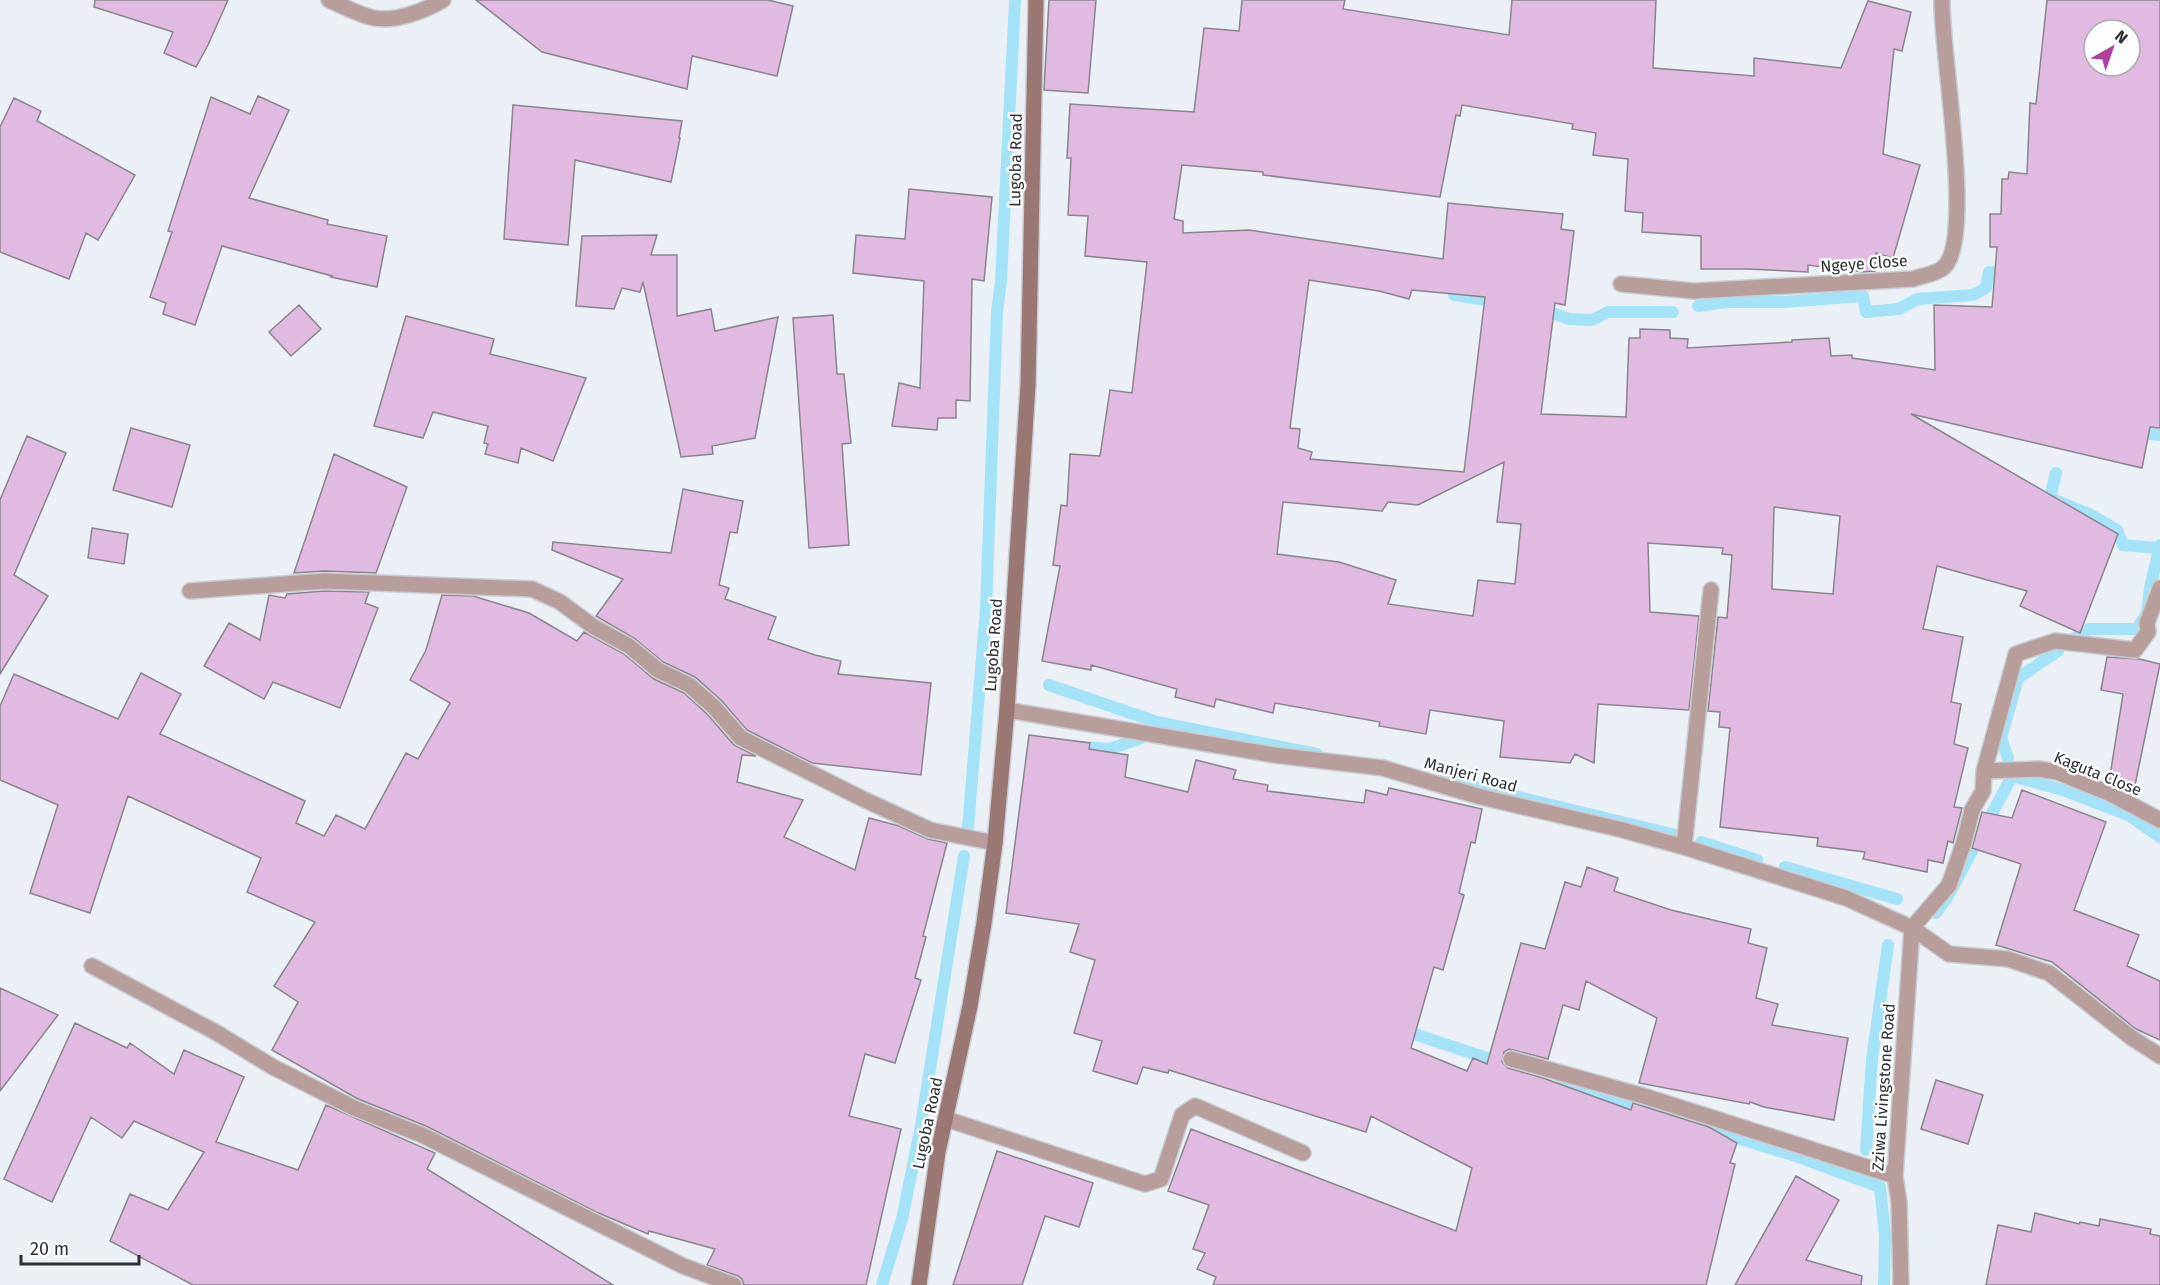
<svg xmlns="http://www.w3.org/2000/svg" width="2160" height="1285" font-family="'Fira Sans',sans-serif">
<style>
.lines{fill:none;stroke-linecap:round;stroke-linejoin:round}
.stream{stroke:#a4e3f7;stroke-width:12}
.building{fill:#e1bae1;stroke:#8a858a;stroke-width:1.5;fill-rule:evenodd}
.street-casing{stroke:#c8cdd3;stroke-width:18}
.secondary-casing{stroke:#c8cdd3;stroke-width:18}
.street{stroke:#b89e9b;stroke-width:15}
.secondary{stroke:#9b7773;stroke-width:15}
.labels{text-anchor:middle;stroke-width:5;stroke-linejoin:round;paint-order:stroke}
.street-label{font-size:16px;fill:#2d2f31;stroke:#fcfdfe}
</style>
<rect width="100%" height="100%" fill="#eaf0f6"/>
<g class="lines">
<path class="stream" d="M1454 295 1501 302
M1698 306 1726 302H1784L1863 296 1866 312 1899 309 1917 299 1973 295 1986 288 1989 272 2009 274
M1538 308 1569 319 1592 320 1608 312H1673
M2134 432 2160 435
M2056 473 2050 498 2091 515 2117 530 2123 545 2158 548
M2073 639 2089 629H2137L2147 613 2150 588 2160 545
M1049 685 1157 722 1317 754
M1082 747 1110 749 1141 738
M2008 758 2001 738 2018 678 2058 651
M1443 779 1676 835
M968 828 986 608 997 312 1001 281 1015 0
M1701 842 1757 860
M1785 867 1897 899
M1936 913 1947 898 2012 776 2063 790 2130 816 2160 837
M1402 1030 1502 1063
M1562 1081 1674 1117
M1701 1127 1796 1156 1880 1187 1885 1235 1884 1285
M1866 1150 1872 1059 1888 945
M882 1285 902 1219 920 1131 964 856"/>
</g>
<path class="building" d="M95 0H228L208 45 196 67 164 53 173 32 94 7Z
M476 0H768L793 6 777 76 692 56 687 89 542 52Z
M1049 0H1096L1088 93 1044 90Z
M1242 0H1345L1343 9 1509 35 1512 0H1656L1653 68 1754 76V58L1841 68 1868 1 1911 12 1902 51 1894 49 1883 154 1920 165 1893 258 1876 253 1875 271 1864 272 1808 265V272L1748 269H1701V236L1642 232 1643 213 1625 211 1628 159 1593 155 1596 133 1572 129 1573 124 1462 105 1460 116 1456 115 1440 197 1263 175V172L1182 165 1174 219 1183 221V233L1249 230 1443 259 1448 203 1563 214 1561 229 1574 231 1565 305 1555 303 1541 414 1626 417 1629 338H1640V329L1670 330V338L1688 339 1687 348 1792 342V340L1829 338 1831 356 1852 355V358L1935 370 1934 305 1992 307 1997 247H1990V214H2001L2002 179H2008L2009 172 2027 174 2030 103 2036 104 2047 0H2160V428L2150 427 2142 468 1911 414 2118 534 2080 633 2020 606 2027 591 1937 566 1923 629 1963 637 1951 702 1961 704 1954 744 1968 748 1954 807 1962 808 1953 843 1948 841 1943 863 1928 860 1927 872 1863 859 1865 852 1817 846 1818 838 1720 827 1730 728 1719 727 1720 712 1708 711 1718 617 1727 618 1732 555 1722 554 1723 548 1648 543 1650 612 1699 616 1689 710 1598 704 1594 763 1575 754 1570 763 1500 757 1504 721 1430 710 1426 734 1379 726 1380 722 1275 703 1273 713 1216 699 1214 707 1175 697 1177 689 1091 665V670L1042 661 1060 566 1053 565 1061 505 1067 506 1070 454 1100 456 1110 390 1132 393 1147 262 1085 256 1088 216 1068 215 1071 158H1067L1070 104 1194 112 1204 28 1239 31ZM2094 30H2130V66H2094ZM1309 280 1379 291 1409 299 1412 290 1485 297 1464 472 1310 459 1312 452 1298 448 1300 429 1290 428ZM1504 462 1497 522 1521 524 1515 584 1478 580 1473 616 1388 604 1396 580 1339 562 1277 554 1283 502 1382 511 1388 502 1418 505ZM1774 507 1840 516 1833 594 1772 589Z
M258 96 289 110 249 198 328 220 327 224 387 236 377 287 331 277 332 276 222 246 195 325 163 314 166 303 150 297 172 232 168 231 211 97 250 114Z
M14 98 41 111 37 121 135 175 98 240 86 233 69 279 0 252V127Z
M513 105 682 121 679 138H680L671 182 575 160 568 245 504 239Z
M909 189 992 197 984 281 972 279 970 401 956 400V418H938L937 430 892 426 899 383 920 388 924 281 853 273 856 235 905 239Z
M657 235 651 255H677V316L711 309 715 331 778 317 755 438 712 446 713 454 681 457 643 282 640 292 622 288 614 309 576 306 582 236Z
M299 305 321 329 291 356 269 332Z
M833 315 837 374H844L851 443 842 444 849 545 809 548 793 318Z
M406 316 494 339 490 354 586 378 553 461 521 448 518 463 485 454 488 444 484 443 488 426 433 412 423 438 374 426Z
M131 428 190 445 172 507 113 490Z
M27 436 66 453 14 575 48 596 0 674V500Z
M334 454 407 487 376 573 324 571 294 573Z
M683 489 743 501 737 533 730 532 719 585 729 588 725 599 776 617 768 639 815 655 841 661 838 674 931 683 921 775 812 763 747 730 721 700 695 677 663 662 634 638 596 616 623 579 552 550 553 542 671 553Z
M92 528 128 534 124 564 88 558Z
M324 591 369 592 365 603 378 608 340 708 273 682 264 699 204 666 229 623 260 640 269 595 285 598 287 594Z
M442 595 473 596 529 613 577 641 584 632 624 654 654 679 684 693 707 714 734 745 756 756 742 755 737 782 803 800 784 837 855 870 869 818 899 826 928 839 947 843 923 936 926 937 915 978 921 980 895 1063 865 1054 849 1116 901 1129 866 1285H744L742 1279 738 1276 707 1265 715 1249 649 1231 648 1234 596 1212 426 1126 358 1099 272 1050 298 1002 274 986 315 922 247 892 261 858 128 796 90 913 30 893 58 805 0 780V706L14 674 118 719 141 673 181 694 160 734 305 801 296 823 324 836 336 815 365 829 406 753 418 759 450 703 410 680 426 650Z
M2107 657 2139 659 2160 664 2133 795 2109 782 2123 694 2101 690Z
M1029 735 1090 743 1089 749 1128 755 1125 777 1188 792 1196 760 1236 770 1233 779 1268 785 1267 791 1364 803 1366 790 1387 795 1389 788 1482 809 1475 843 1471 842 1459 893 1464 895 1443 970 1434 967 1411 1048 1467 1071 1473 1058 1487 1064 1521 943 1545 949 1565 882 1581 887 1587 867 1618 878 1614 891 1671 910 1751 929 1748 943 1767 948 1756 998 1778 1004 1772 1025 1848 1038 1834 1120 1764 1107 1750 1102 1749 1104 1639 1083 1657 1018 1586 981 1579 1010 1563 1005 1548 1059 1509 1049 1504 1052 1502 1062 1508 1068 1543 1078 1631 1110 1633 1103 1709 1127 1737 1143 1730 1163 1735 1164 1706 1285H1213L1216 1277 1197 1269 1205 1253 1193 1249 1209 1205 1168 1191 1191 1129 1456 1231 1472 1168 1371 1116 1366 1132 1169 1070 1168 1073 1143 1067 1137 1084 1093 1071 1102 1041 1074 1033 1095 960 1070 952 1079 924 1006 913Z
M2022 790 2106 822 2074 910 2139 935 2127 966 2160 981V1040L2136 1029 2052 962 1996 945 2021 864 1972 848 1982 812 2012 818Z
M0 988 58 1015 0 1091Z
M75 1023 127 1048 130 1043 174 1074 184 1050 244 1077 216 1142 298 1170 326 1105 435 1153 427 1169 613 1285H193L110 1241 130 1194 168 1210 204 1152 134 1121 122 1138 91 1117 52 1202 4 1179Z
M1936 1080 1983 1095 1968 1144 1921 1129Z
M997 1151 1093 1183 1079 1227 1045 1216 1022 1285H953Z
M1796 1176 1839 1200 1806 1260 1862 1276 1861 1285H1735Z
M2035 1213 2079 1224 2080 1222 2099 1226 2100 1219 2151 1229 2150 1234 2160 1236V1285H1986L1998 1225 2031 1232Z"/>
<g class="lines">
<g class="street-casing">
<path id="street" d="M329 0C343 6 359 15 374 18 396 22 424 11 443 0
M1621 284 1694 291 1913 279C1921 276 1936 274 1943 268 1976 241 1940 47 1942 0
M190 591 324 581 532 589 560 602 594 627 629 646 658 670 689 685 714 707 741 738 863 799 930 830 995 843
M1007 710 1274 755 1383 768 1481 797 1619 829 1684 847 1846 898 1912 928 1949 954 2008 959 2049 973 2132 1038 2160 1056
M1984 771 2039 769 2057 772 2111 794 2160 820
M1684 847 1711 590
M1912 928 1949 885 1964 842 1972 810 1983 791 1984 771 2016 654 2055 641 2135 650 2148 632 2147 623 2160 588
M92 966 217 1033 273 1067 354 1108 422 1135 683 1266 734 1285
M1511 1059 1647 1097 1895 1176
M946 1119 1145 1184 1161 1179 1182 1115 1195 1106 1303 1153
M1901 1285 1899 1202 1895 1176 1912 928"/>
</g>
<g class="secondary-casing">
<path id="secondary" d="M919 1285 938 1152 970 1006 984 923 995 843 1007 710 1028 385 1036 0"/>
</g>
<use href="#street" class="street"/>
<use href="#secondary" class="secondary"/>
</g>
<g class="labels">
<g class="street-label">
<text transform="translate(1015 160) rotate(-89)" y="6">Lugoba Road</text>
<text transform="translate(1864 263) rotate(-4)" y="6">Ngeye Close</text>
<text transform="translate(993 645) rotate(-86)" y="6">Lugoba Road</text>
<text transform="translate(2098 773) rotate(22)" y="6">Kaguta Close</text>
<text transform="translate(1471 774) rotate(15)" y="6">Manjeri Road</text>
<text transform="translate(1883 1087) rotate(-86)" y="6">Zziwa Livingstone Road</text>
<text transform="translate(927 1123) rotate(-78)" y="6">Lugoba Road</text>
</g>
</g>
<g transform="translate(2112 48) rotate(40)"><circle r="28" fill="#fcfdfe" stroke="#a9abac" stroke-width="1.5"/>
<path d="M0-4.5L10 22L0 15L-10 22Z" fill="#b0409c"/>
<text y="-9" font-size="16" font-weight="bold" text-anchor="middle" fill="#2d2f31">N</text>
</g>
<path d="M21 1255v9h118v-9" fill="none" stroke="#2d2f31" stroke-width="3"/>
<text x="30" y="1255" font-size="18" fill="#2d2f31" stroke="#fcfdfe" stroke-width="4.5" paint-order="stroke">20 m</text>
</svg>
